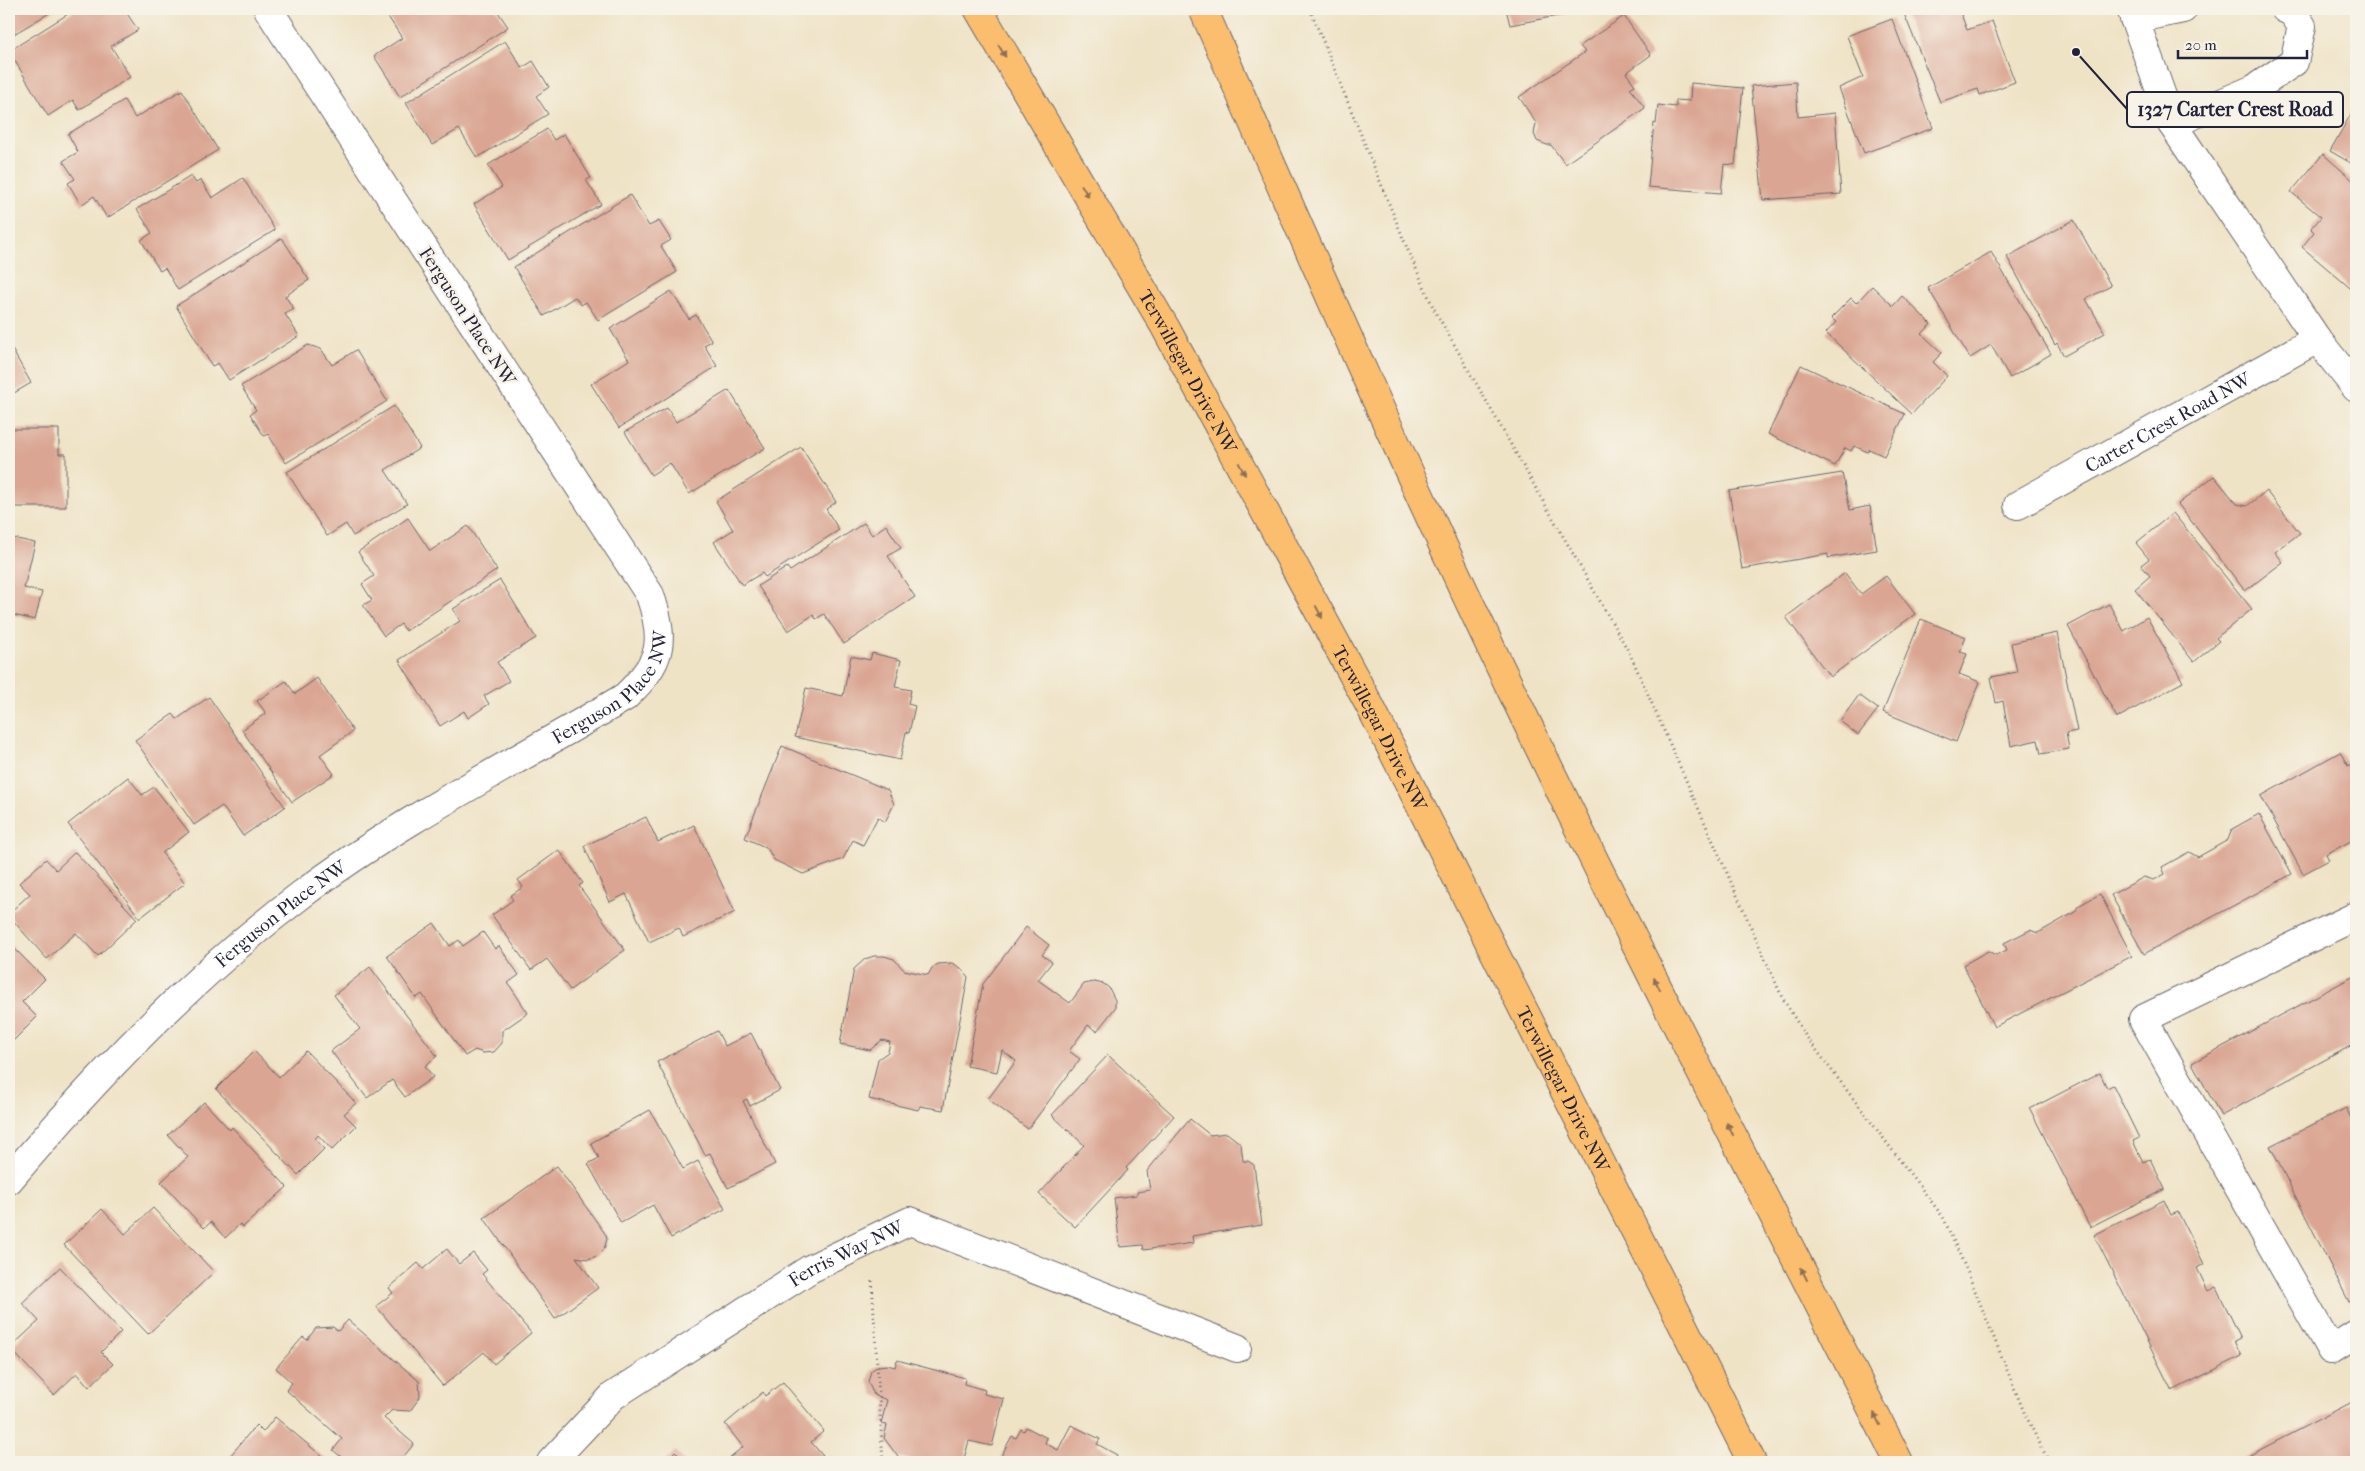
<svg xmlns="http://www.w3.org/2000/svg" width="2365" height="1471" font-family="'IM FELL French Canon',serif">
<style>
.building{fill:#daa693}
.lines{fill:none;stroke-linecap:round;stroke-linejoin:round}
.minor-casing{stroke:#6a666c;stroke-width:30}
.major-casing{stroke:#6a666c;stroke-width:30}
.path{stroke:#6a666c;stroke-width:3;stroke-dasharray:1 4;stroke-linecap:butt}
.minor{stroke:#fff;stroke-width:28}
.major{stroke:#fabe6e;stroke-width:28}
.oneway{fill:#8e7054}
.labels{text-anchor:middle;stroke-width:5;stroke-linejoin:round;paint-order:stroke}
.street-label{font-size:19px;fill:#22223b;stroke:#f7f3e8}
.leader{fill:none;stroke:#22223b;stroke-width:2}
.callout-dot{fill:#22223b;stroke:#f7f3e8;stroke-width:2}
.callout{fill:#f7f3e8;stroke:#22223b;stroke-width:2}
.callout-label{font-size:20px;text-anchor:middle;font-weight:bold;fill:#22223b}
</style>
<rect width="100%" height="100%" fill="#f7f3e8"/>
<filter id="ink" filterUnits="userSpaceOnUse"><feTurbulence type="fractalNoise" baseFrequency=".02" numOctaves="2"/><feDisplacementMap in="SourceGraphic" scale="10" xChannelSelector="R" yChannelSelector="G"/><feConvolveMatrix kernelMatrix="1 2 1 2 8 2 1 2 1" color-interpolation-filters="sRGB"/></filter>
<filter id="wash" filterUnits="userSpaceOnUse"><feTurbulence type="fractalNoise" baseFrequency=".0096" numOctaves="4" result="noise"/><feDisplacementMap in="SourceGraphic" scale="20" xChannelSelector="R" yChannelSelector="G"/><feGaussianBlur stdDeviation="1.12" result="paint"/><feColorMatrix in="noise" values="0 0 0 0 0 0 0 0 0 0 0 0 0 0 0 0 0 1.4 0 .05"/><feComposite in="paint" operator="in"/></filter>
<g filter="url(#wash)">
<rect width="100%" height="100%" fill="#efe3c6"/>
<g id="blocks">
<path class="building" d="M9 9H56L9 37Z
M76 9H124L138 30 111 46 130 77 79 110 73 100 48 116 9 51Z
M383 9H496L508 27 400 97 374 56 402 38Z
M1506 9H1588V10L1510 25Z
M1908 9H1959L1967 30 1992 21 2015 82 1980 95 1978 89 1940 102 1903 11Z
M1624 16 1651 55 1626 73 1635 85 1630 88 1645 108 1565 164 1551 145H1547L1537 141 1534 134 1536 123 1519 97 1585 52 1580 46Z
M1892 19 1933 128 1864 153 1839 88 1863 77 1847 36Z
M505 41 522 68 533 61 549 87 536 96 548 114 477 158 459 129 432 145 406 103Z
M1796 82 1798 117 1835 113 1841 194 1763 200 1751 86Z
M1691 83 1743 88 1735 165 1724 164 1721 193 1648 187 1654 123 1656 124 1658 105 1676 107V100L1690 101Z
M182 90 218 150 107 218 94 196 81 205 68 183 75 179 63 161 78 152 68 134 124 100 135 118Z
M2356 105V166L2330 151Z
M547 129 554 140 564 134 591 178 586 180 601 204 508 260 474 204 502 187 488 165Z
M2323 154 2356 183V293L2302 247 2314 232 2311 229 2321 217 2291 192Z
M191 176 196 183 201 180 212 198 243 178 275 230 178 290 165 268 160 271 141 240 152 233 137 209Z
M630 195 649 226 659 221 671 240 661 246 677 272 598 320 586 302 581 305 575 297 544 316 514 267Z
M2074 220 2111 286 2086 299 2105 333 2064 356 2057 343 2055 345 2007 257Z
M282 238 309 280 285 296 294 309 285 314 299 336 229 380 218 363 212 366 176 306Z
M1991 252 2051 354 2010 378 1991 345 1970 358 1928 288Z
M1872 286 1893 306 1902 296 1931 324 1922 334 1942 353 1933 362 1947 376 1912 414 1826 333 1836 322 1831 318 1851 298 1856 303Z
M671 291 689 319 696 315 712 341 704 345 717 366 619 428 591 384 629 360 610 329Z
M9 344 31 383 9 396Z
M308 345 321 349 332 365 356 350 387 401 286 463 268 434 264 436 250 414 256 410 241 386Z
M1801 365 1905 414 1884 456 1869 449 1868 452 1854 446 1851 451 1845 448 1835 466 1768 434Z
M729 390 765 448 689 494 670 463 651 475 625 432 667 408 676 422Z
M394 406 420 448 385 470 407 504 353 536 346 524 327 536 287 472Z
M9 429H59V454H66V507H9Z
M801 447 836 502 826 509 839 530 765 577 762 573 742 585 714 542 733 530 716 501Z
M1842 473 1850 510 1870 506 1877 550 1828 558V554L1742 569 1729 491Z
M2214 476 2237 504 2247 506 2266 491 2300 533 2275 552 2283 562 2245 591 2178 504Z
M2173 513 2252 609 2216 638 2219 641 2194 662 2135 589 2150 576 2141 565 2149 559 2136 543Z
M408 518 430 551 468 526 497 570 406 631 401 624 384 636 363 605 372 600 362 584 374 576 358 552Z
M864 523 872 535 886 525 901 548 888 556 915 597 844 644 824 614 816 619 813 615 788 631 758 586 787 567 790 571Z
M9 537 35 543 24 588 42 592 35 620 9 614Z
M1845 573 1861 594 1886 576 1915 614 1830 677 1786 617Z
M500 580 536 638 497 662 509 681 484 696 489 704 468 718 464 711 440 726 399 660 460 621 453 609Z
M2109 604 2124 631 2147 617 2183 682 2117 718 2068 626Z
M1921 619 1966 637 1960 652 1967 654 1959 674 1980 682 1956 742 1883 712Z
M2057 633 2077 731 2066 733 2069 749 2041 754 2038 740 2011 746 2003 701 1996 703 1991 677 2017 672 2011 643Z
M872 653 901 660 895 687 911 690 908 704 915 706 909 733 906 732 900 760 795 737 806 688 843 696 851 656 870 660Z
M317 678 353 731 320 755 334 774 292 802 242 730 266 713 257 701 286 681 295 694Z
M1859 695 1878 709 1858 735 1840 721Z
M209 697 285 807 243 836 222 806 194 825 135 740 173 714 177 719Z
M782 746 888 790 894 804 885 822 878 817 863 845 853 840 843 859 803 874 774 860 767 848 745 838Z
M2340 752 2348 766 2356 761V845L2354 847 2351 841 2326 854 2329 860 2303 874 2261 796Z
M128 777 142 795 154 787 189 832 162 853 185 883 140 918 68 824Z
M2259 814 2292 874 2144 954 2111 895 2144 877 2154 880 2165 874 2162 867 2189 852 2198 857 2228 840 2232 829Z
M646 817 658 842 694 825 735 912 683 937 679 928 649 942 626 894 610 902 584 846Z
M559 850 583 883 579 886 625 950 570 990 547 959 531 970 492 915 513 900 510 896 523 887 518 880Z
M75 852 137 919 98 956 76 933 47 959 9 916V913L30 894 19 883 46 859 56 870Z
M2100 894 2132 956 1994 1027 1963 965 1988 951 1996 955 2007 950 2004 943 2030 930 2038 933 2075 912 2078 906Z
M434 923 450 946 459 940 463 946 483 932 495 949 499 946 519 975 508 983 528 1013 502 1031V1043L494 1052 483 1053 475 1050 465 1056 422 994 416 998 387 956Z
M1026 927 1049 945 1042 955 1052 962 1038 980 1070 1003 1084 984 1094 982 1104 984 1109 988 1115 1000V1008L1097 1031 1088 1025 1069 1051 1080 1059 1028 1129 988 1099 1016 1061 1002 1050 997 1072 967 1066 983 984Z
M9 943 45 979 22 1002 37 1017 9 1045Z
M874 956H884L894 959 904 970 928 975 932 968 938 964 952 963 961 968 968 977 943 1110 920 1106 918 1110 869 1099 878 1059 888 1052 890 1042 882 1040 870 1050 840 1044 854 969 865 959Z
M370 967 437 1056 425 1066 433 1077 405 1097 392 1080 367 1098 331 1051 360 1029 334 995Z
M2356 975V1043L2221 1116 2192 1063Z
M717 1031 725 1046 751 1033 780 1090 750 1106 747 1099 743 1101 775 1164 728 1188 710 1153 705 1155 657 1062Z
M254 1051 279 1077 306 1051 356 1103 344 1114 356 1126 332 1150 318 1135 315 1139 324 1149 298 1175 216 1089Z
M1108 1055 1174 1116 1126 1168 1128 1170 1075 1227 1039 1194 1084 1145 1052 1115Z
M2100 1073 2107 1088 2113 1085 2139 1138 2133 1141 2143 1162 2150 1159 2165 1189 2090 1227 2030 1109Z
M204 1102 230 1130 232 1127 287 1187 243 1227 240 1224 225 1238 211 1222 204 1228 161 1182 188 1157 168 1135Z
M2346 1108 2356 1128V1298L2349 1302 2270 1146Z
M650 1110 683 1169 698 1161 725 1209 671 1238 653 1205 621 1223 588 1164 599 1158 591 1143Z
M1190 1119 1210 1135 1227 1133 1241 1144 1243 1161H1248L1254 1165 1262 1225 1192 1236 1193 1243 1144 1250 1143 1245 1120 1247 1114 1198 1137 1195V1192L1150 1190 1147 1171Z
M557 1166 606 1235 607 1239 604 1249 597 1256 588 1259 576 1257 598 1288 555 1319 484 1218Z
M2164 1200 2171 1215 2178 1212 2204 1264 2197 1268 2208 1291 2216 1287 2241 1338 2235 1341 2242 1356 2172 1391 2094 1235Z
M153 1208 214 1272 148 1334 64 1245 102 1209 125 1234Z
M447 1249 459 1264 473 1253 487 1270 482 1274 531 1333 494 1364 484 1352 443 1386 376 1306 393 1293 389 1288 418 1263 423 1269Z
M60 1267 121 1332 101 1352 113 1364 89 1387 77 1373 54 1395 10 1348 39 1321 22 1303Z
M348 1320 419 1381 420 1397 410 1411 392 1410 384 1418 414 1444 399 1462H347L333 1450 342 1439 286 1390 292 1383 276 1368 303 1337 307 1340 316 1328 333 1327 338 1331Z
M897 1360 965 1378 964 1384 985 1390 984 1394 1004 1399 992 1446 969 1441 963 1462H919L898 1457 884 1438 887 1425 881 1424 887 1400 874 1395 868 1382 871 1371 878 1366 887 1365 895 1367Z
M783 1382 824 1431 811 1442 828 1462H724L743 1447 725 1424 763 1392 765 1396Z
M2356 1400V1462H2234L2248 1456Z
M275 1417 329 1462H225L256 1425 263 1432Z
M1071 1425 1100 1439 1097 1444 1117 1455 1114 1462H1005L1006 1459 1001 1456 1012 1436 1016 1438 1021 1429 1024 1431 1026 1427 1047 1438 1045 1443 1058 1450Z
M675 1451 685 1462H664Z
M1418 1456 1421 1462H1404Z"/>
</g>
</g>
<g filter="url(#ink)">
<use href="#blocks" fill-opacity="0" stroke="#6a666c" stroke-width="1"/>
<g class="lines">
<g class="minor-casing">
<g id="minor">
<path d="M2131 9 2172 124 2317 339 2356 388"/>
<path d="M2134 19 2183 9"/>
<path d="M2172 124 2254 89 2294 62 2302 26 2292 12 2285 9"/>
<path id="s1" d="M2018 505 2317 339"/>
<path d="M2356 916 2143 1019 2331 1350 2356 1334"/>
<path id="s2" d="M9 1180C97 1076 191 978 301 895 402 819 516 762 625 697 662 662 666 642 650 595L268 9"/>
<path id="s3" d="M551 1462 613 1396 810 1269 910 1221 1237 1348"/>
</g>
</g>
<g class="major-casing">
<g id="major">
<path id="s4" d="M978 9 1165 327 1371 708 1752 1462"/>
<path d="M1203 9C1305 241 1407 474 1517 702 1640 958 1771 1209 1899 1462"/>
</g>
</g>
<path class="path" d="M1310 9 1407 248 1434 309 1630 654 1782 997 1805 1035 1943 1217 1967 1271 2024 1412 2049 1462
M872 1281 883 1462"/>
<use href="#minor" class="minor"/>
<use href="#major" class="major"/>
</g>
<defs><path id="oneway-solid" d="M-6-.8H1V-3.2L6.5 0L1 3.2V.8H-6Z" transform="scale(1.25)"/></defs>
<g class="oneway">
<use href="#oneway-solid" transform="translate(1002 51) rotate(59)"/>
<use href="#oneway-solid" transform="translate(1085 191) rotate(59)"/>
<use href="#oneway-solid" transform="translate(1242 469) rotate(62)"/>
<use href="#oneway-solid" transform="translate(1319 612) rotate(62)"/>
<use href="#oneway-solid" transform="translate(1657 984) rotate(-117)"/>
<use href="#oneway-solid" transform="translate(1730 1129) rotate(-117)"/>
<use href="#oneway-solid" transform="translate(1804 1274) rotate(-117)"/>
<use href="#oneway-solid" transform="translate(1877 1419) rotate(-117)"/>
</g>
</g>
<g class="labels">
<g class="street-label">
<text transform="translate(468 316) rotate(57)" y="7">Ferguson Place NW</text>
<text dy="7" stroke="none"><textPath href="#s4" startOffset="419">Terwillegar Drive NW</textPath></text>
<text dy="7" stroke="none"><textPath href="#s1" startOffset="171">Carter Crest Road NW</textPath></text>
<text dy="7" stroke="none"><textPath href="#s2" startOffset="786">Ferguson Place NW</textPath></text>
<text dy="7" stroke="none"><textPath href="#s4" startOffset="824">Terwillegar Drive NW</textPath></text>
<text dy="7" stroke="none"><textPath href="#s2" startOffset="381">Ferguson Place NW</textPath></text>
<text dy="7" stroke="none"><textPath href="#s4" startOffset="1229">Terwillegar Drive NW</textPath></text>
<text dy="7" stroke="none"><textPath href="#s3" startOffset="364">Ferris Way NW</textPath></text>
</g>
</g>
<path class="leader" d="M2076 52L2127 109"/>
<circle class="callout-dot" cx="2076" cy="52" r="5"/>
<rect class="callout" x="2127" y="92" width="216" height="35" rx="5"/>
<g class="callout-label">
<text x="2235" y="116">1327 Carter Crest Road</text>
</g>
<rect width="2365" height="1471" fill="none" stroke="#f7f3e8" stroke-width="30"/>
<path d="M2178 50v8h129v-8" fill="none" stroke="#22223b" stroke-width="2.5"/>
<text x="2185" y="50" font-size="15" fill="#22223b" stroke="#f7f3e8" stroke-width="4" paint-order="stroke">20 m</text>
</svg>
